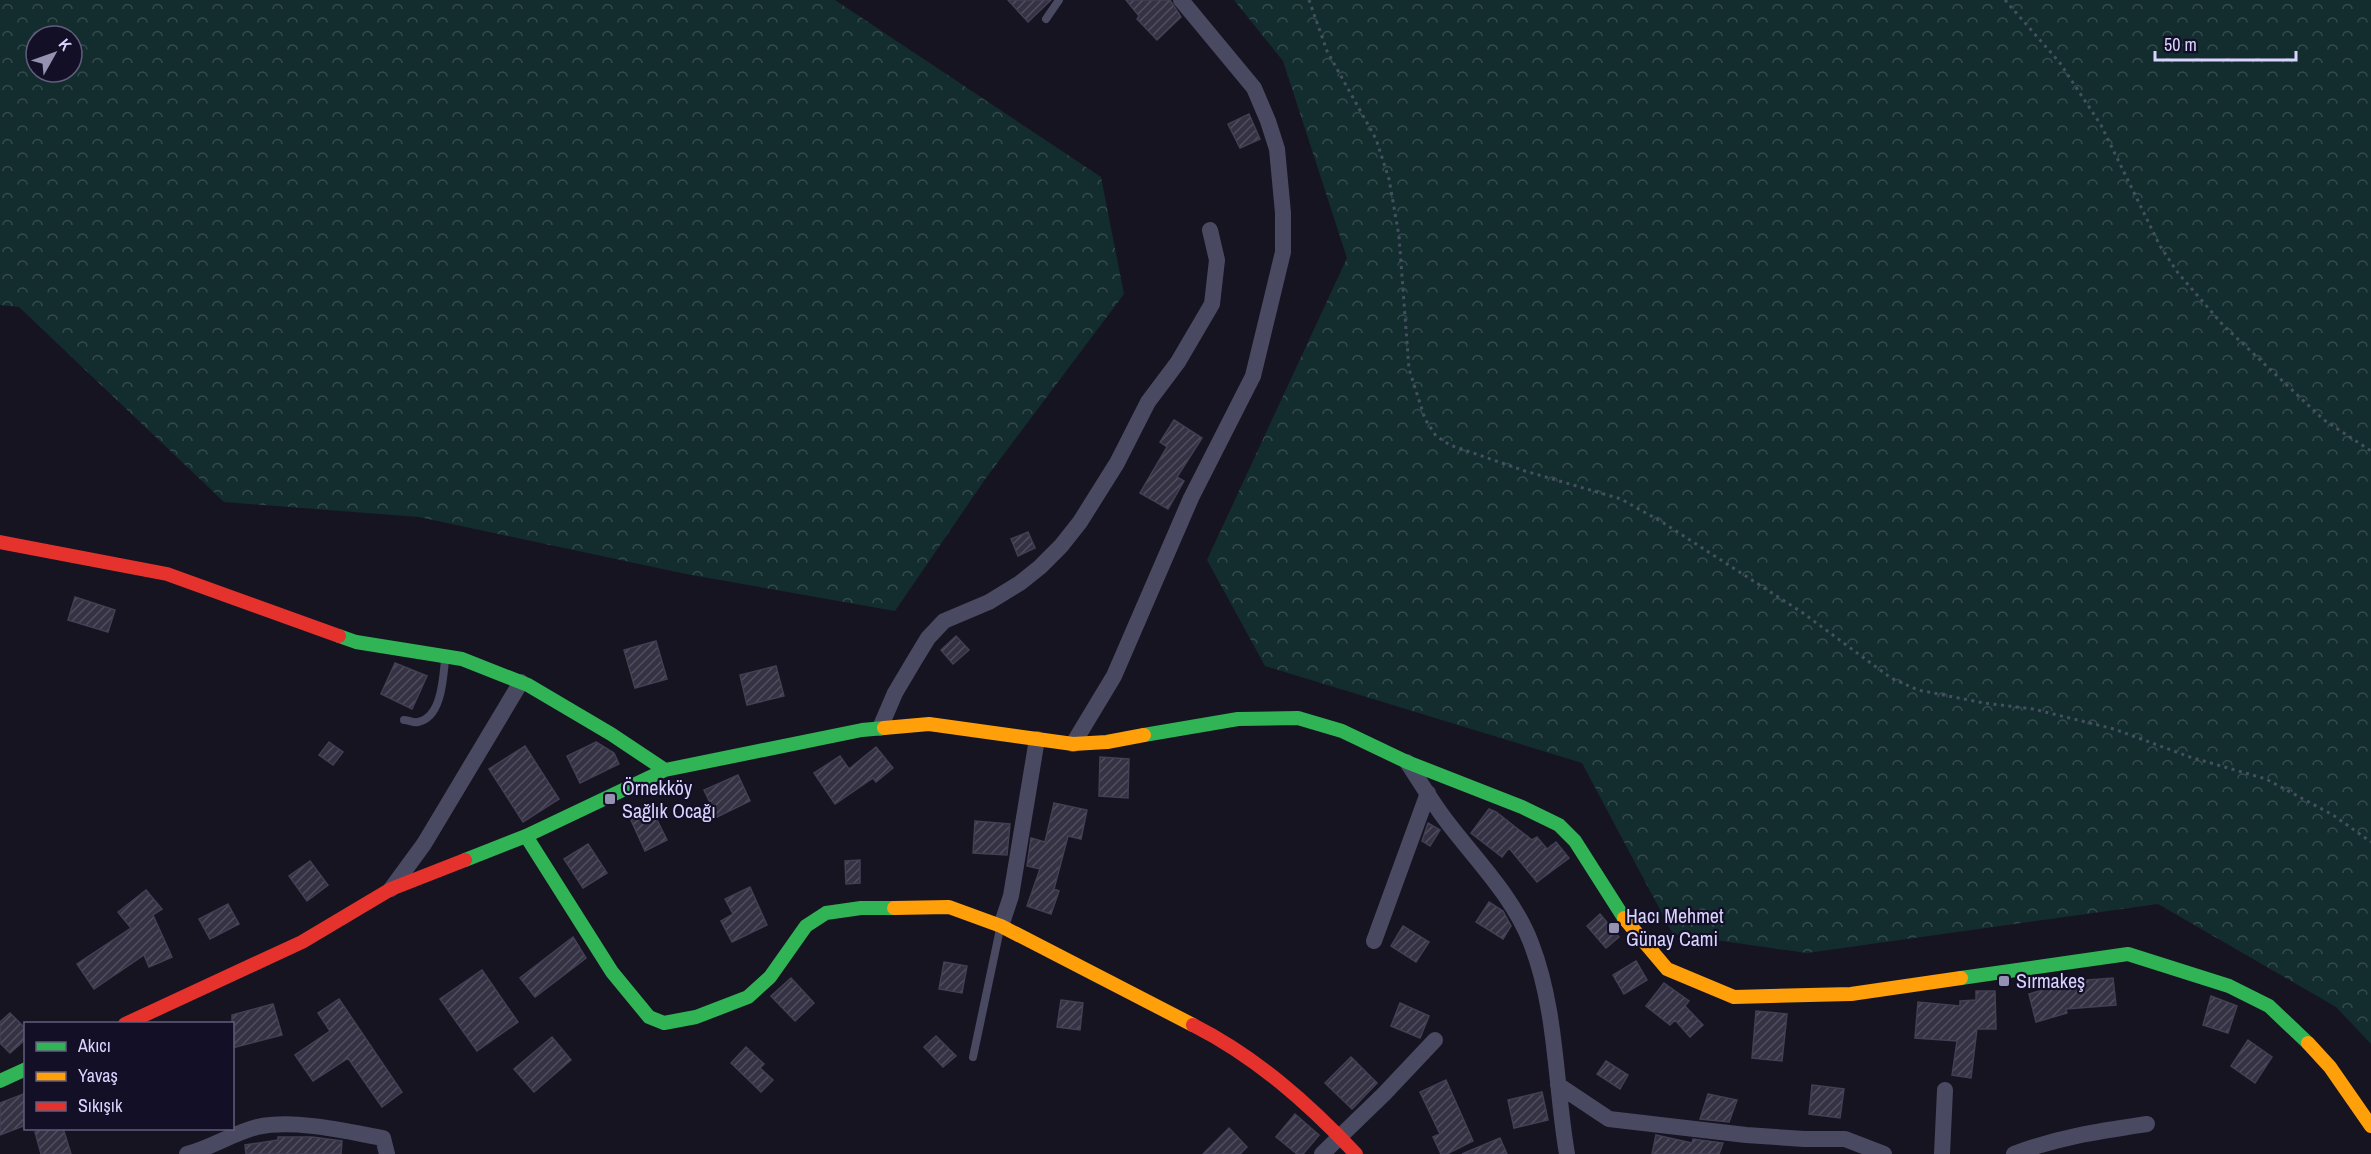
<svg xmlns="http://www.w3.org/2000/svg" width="2371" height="1154" font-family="'Archivo Narrow',sans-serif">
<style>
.forest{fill:url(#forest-crowns);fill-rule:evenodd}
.building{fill:url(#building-hatch);stroke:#433f54;stroke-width:1.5}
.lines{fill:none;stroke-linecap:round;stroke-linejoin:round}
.path{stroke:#44505f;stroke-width:3;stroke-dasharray:3 4.5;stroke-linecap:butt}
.lane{stroke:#4a4962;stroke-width:8}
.street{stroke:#4a4962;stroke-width:16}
.fast{stroke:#30b455;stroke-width:14}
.slow{stroke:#ff9f0a;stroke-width:14}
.jam{stroke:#e5322d;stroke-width:14}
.poi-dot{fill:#9591b1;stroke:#130f26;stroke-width:2}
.labels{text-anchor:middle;stroke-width:4.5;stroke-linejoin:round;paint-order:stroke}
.poi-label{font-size:20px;fill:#d9d4ff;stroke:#130f26;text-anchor:start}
</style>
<defs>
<pattern id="forest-crowns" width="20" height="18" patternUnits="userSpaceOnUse" patternTransform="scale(1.5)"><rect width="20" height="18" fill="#132c2d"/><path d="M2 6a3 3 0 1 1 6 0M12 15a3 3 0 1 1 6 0" fill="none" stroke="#354a4c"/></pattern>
<pattern id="building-hatch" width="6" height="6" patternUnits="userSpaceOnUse" patternTransform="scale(1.5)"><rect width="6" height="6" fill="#343243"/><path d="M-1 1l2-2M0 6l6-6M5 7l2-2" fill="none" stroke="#514f5f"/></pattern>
</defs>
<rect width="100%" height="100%" fill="#161421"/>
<path class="forest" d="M0 0H835L1101 177 1124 294 986 478 895 611 686 574 419 517 224 502 19 307 0 305ZM36 36H72V72H36Z
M1234 0H2371V1044L2336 1007 2158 904 1807 953 1673 934 1582 763 1265 666 1207 560 1347 258 1283 61Z"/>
<path class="building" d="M1008 0H1051L1028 22Z
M1126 0H1170L1181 17 1157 40 1137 19 1139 16Z
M1249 114 1260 139 1240 148 1228 124Z
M1174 420 1202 438 1177 477 1184 481 1168 509 1140 493 1167 447 1160 442Z
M1028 532 1035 548 1018 556 1011 539Z
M75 597 115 610 108 632 68 620Z
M956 636 969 650 953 664 941 650Z
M656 641 667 679 635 688 624 650Z
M395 663 427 676 412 709 381 694Z
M776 666 784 696 747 705 740 675Z
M329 742 343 752 333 765 319 755Z
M596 742 614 753 619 764 580 783 567 756Z
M525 746 559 799 523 822 489 769Z
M876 747 893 768 876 782 873 778 835 804 814 773 840 756 849 769Z
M1100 757 1129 759 1128 798 1099 796Z
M738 775 750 801 717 817 704 790Z
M1054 803 1087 810 1081 839 1068 836 1054 889 1059 891 1051 914 1027 906 1040 869 1027 866 1031 838 1045 842Z
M1489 809 1496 812 1532 840 1537 837 1547 849 1556 842 1569 858 1537 882 1509 848 1502 857 1471 833Z
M652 810 667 840 645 851 631 820Z
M975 821 1010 824 1007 855 973 853Z
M1428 823 1440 830 1430 846 1422 841Z
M588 844 607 873 583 888 564 859Z
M860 860V883L846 884 845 861Z
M310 861 328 885 307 901 289 876Z
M750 887 767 925 732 942 721 921 733 914 725 899Z
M146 890 162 909 153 915 172 957 149 967 144 955 94 989 77 964 131 928 118 912Z
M1489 902 1503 911 1511 926 1503 939 1476 922Z
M228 904 239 924 210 939 199 919Z
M1600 914 1619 937 1606 948 1587 926Z
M1403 926 1429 942 1416 962 1391 946Z
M573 937 586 958 535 997 520 978Z
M1636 961 1647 980 1624 994 1613 975Z
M944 962 967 966 962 993 939 989Z
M482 970 518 1022 477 1051 440 999Z
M791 978 814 1003 795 1021 771 996Z
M2113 978 2116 1005 2066 1009 2067 1013 2036 1022 2029 994 2074 981Z
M1664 983 1689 1001 1685 1006 1703 1025 1690 1037 1675 1020 1670 1025 1646 1006Z
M1976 991H1995L1996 1029H1977L1971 1078 1952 1075 1957 1041 1915 1038 1918 1002 1960 1006V1001L1976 1000Z
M2211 996 2237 1006 2228 1033 2203 1025Z
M339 999 402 1092 382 1107 348 1058 313 1081 295 1055 330 1031 318 1013Z
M1061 1000 1083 1003 1080 1030 1057 1027Z
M1400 1003 1429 1016 1420 1038 1391 1026Z
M273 1004 282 1035 232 1048V1015Z
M1756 1011 1787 1014 1782 1061 1752 1058Z
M10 1013 26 1029V1039L10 1053 0 1043V1022Z
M936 1036 956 1056 943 1067 924 1047Z
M552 1037 571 1060 534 1092 514 1069Z
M2248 1040 2272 1057 2255 1083 2231 1066Z
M746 1047 764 1064 760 1068 773 1080 761 1092 731 1063Z
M1351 1057 1377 1083 1352 1109 1325 1083Z
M1606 1061 1628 1075 1620 1089 1597 1074Z
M1446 1080 1473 1141 1447 1154H1441L1433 1137 1440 1134 1420 1092Z
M1812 1085 1844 1089 1840 1118 1809 1114Z
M1542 1092 1548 1120 1514 1128 1508 1100Z
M26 1093V1125L0 1135V1103Z
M1708 1094 1737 1100 1729 1122 1700 1119Z
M1295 1114 1319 1135 1303 1154H1297L1276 1137Z
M47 1128H63L71 1154H41L35 1132Z
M1229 1128 1247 1147 1240 1154H1203Z
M1656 1135 1692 1143 1693 1139 1723 1143 1719 1154H1652Z
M278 1137H312L342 1141 341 1154H246L245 1145 278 1140Z
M1500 1138 1507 1154H1462Z"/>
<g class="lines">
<path class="path" d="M1309 0 1327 51 1376 139 1389 179 1399 236 1409 369 1425 419 1436 436 1450 445 1525 471 1621 499 1662 522 1803 613 1891 678 1918 690 1984 703 2033 709 2114 729 2190 757 2266 779 2333 815 2371 842
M2005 0 2060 63 2101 125 2160 246 2178 273 2223 325 2324 420 2371 451"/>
<path class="lane" d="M1046 19 1059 0
M404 720C408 720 414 723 418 722 442 717 443 678 445 660
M973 1057 1000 929"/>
<path class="street" d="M880 728 895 693 914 661 928 638 944 621 989 602 1020 583 1040 567 1061 546 1080 522 1117 463 1148 402 1178 362 1212 304 1217 260 1210 230
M1073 744 1114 676 1191 498 1253 376 1283 252V213L1277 149 1268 121 1254 88 1181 0
M1407 762C1421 783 1433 804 1448 823 1477 861 1514 898 1531 943 1557 1010 1555 1084 1567 1154
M391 889 424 844 521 682
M1001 926 1011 896 1037 739
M1374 941 1428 793
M1558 1085 1609 1119 1746 1135 1804 1139H1845L1884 1154
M187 1154C211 1148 233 1133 257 1127 295 1119 345 1131 383 1138L387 1154
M1322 1154 1384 1094 1435 1040
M1942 1154 1945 1090
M2014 1154C2058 1137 2100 1131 2147 1124"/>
<path class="fast" d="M339 636 356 642 462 659 528 685 611 734 665 770
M1144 735 1238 719 1298 718 1342 731 1407 762 1522 807 1559 825 1575 841 1624 918
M526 836 612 972 649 1017 664 1023 696 1017 748 997 770 977 806 926 826 913 861 908H894
M465 860 526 836 665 770 862 730 884 728
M1961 978 2128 954 2229 986 2269 1006 2308 1043
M0 1081 26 1069"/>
<path class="slow" d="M884 728 929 724 1073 744 1107 742 1144 735
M894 908 949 907 1001 926 1193 1025
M1624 918 1667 969 1734 997 1851 994 1961 978
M2308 1043 2330 1067 2371 1126"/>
<path class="jam" d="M0 542 167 574 339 636
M125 1024 302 942 391 889 465 860
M1193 1025C1256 1057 1308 1103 1356 1154"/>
</g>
<g class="poi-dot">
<rect x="604" y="793" width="12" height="12" rx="3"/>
<rect x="1608" y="922" width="12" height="12" rx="3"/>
<rect x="1998" y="975" width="12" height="12" rx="3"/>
</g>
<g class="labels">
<g class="poi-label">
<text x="622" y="795">Örnekköy<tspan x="622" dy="23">Sağlık Ocağı</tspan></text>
<text x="1626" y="923">Hacı Mehmet<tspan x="1626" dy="23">Günay Cami</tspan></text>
<text x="2016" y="988">Sırmakeş</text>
</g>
</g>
<rect x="24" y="1022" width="210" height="108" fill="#130f26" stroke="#625e7d" stroke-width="1.5"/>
<rect x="36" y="1042" width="30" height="9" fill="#30b455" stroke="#625e7d" stroke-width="1.5"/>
<text x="78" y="1052" font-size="18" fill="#d9d4ff">Akıcı</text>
<rect x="36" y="1072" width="30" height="9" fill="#ff9f0a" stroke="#625e7d" stroke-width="1.5"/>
<text x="78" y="1082" font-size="18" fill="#d9d4ff">Yavaş</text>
<rect x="36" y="1102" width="30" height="9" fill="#e5322d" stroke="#625e7d" stroke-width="1.5"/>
<text x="78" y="1112" font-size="18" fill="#d9d4ff">Sıkışık</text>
<g transform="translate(54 54) rotate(50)"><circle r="28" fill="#130f26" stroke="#625e7d" stroke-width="1.5"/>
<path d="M0-4.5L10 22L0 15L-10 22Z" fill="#9591b1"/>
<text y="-9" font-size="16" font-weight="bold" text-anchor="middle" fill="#d9d4ff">K</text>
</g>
<path d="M2155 51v9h141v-9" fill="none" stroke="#d9d4ff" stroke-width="3"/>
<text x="2164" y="51" font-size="18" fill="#d9d4ff" stroke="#130f26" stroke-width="4.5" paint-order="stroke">50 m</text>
</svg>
